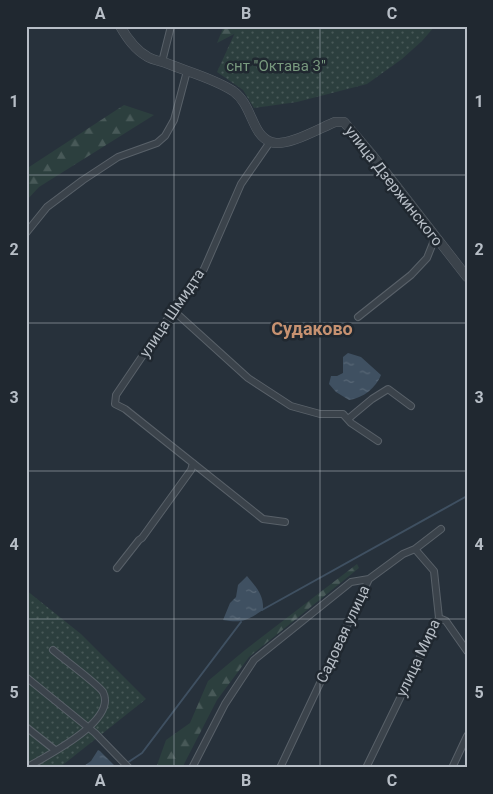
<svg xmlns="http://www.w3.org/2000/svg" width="493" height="794" font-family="Roboto,sans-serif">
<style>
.forest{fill:url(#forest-firs)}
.park{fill:url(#park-dots)}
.water{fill:url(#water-ripples)}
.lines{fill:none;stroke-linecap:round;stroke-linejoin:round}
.stream{stroke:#3f5061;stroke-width:2}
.minor-casing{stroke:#596169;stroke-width:8}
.tertiary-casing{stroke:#596169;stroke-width:10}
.minor{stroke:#3b434b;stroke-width:6}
.tertiary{stroke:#3b434b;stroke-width:9}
.grid{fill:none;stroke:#b7bec6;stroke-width:1;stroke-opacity:0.55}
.labels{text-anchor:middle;stroke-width:5;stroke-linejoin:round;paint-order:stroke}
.park-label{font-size:15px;fill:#78997e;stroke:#202830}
.street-label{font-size:15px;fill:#b7bec6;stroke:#202830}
.quarter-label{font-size:18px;font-weight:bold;fill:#c79271;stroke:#202830}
.neatline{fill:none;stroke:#b7bec6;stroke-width:2}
.grid-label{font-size:16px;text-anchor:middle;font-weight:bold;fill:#b7bec6}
</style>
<defs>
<pattern id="forest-firs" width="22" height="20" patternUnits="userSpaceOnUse" patternTransform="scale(1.25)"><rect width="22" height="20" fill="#2c3f3e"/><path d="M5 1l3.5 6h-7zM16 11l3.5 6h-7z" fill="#485958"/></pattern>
<pattern id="park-dots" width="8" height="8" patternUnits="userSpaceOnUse" patternTransform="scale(1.25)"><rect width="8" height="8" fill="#2c3f3e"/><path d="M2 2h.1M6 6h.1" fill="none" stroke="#485958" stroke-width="1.8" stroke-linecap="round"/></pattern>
<pattern id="water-ripples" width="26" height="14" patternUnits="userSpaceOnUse" patternTransform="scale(1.25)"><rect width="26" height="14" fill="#3f5061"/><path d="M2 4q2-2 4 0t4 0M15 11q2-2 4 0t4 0" fill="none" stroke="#586776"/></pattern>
</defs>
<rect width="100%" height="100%" fill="#27313b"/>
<path class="forest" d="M224 26H241L238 32 217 43Z
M124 105 154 115 39 187 26 201V169Z
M357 564 359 568 249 657 217 700 182 768H156L166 740 190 723 208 681 245 650Z"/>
<path class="park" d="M238 26H435L422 41 402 59 367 84 297 102 254 108 243 90 217 72Z
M26 590 81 634 146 699 64 764 57 768H26Z"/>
<path class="water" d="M348 353 361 357 381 375C376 388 363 398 349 400L336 392 329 384 331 376H337L343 373V357Z
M247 576C256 587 264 595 263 610 246 621 242 623 223 620L230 603 236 597 238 585Z
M98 750 100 751 117 768H81L91 761Z"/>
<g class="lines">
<path class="stream" d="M262 610 467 496
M127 763 142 753 241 622"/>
<g class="minor-casing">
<path id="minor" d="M162 62 171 26
M270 142 241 184 204 269 181 299 116 395 115 404 125 409 263 519 285 522
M26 233 47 207 83 180 118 157 157 143 165 136 174 120 187 71
M174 311 248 378 291 406 320 414H343L351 423 378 441
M358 317 411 275 427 258 435 238
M348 419 372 399 388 389 411 406
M117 568 139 540 142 538 191 470 193 463
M439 618 446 621 467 651
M26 677 95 733 129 768
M26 727 55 750
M26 768C46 756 118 721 103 692 99 685 61 657 53 650
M192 768 225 704 254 660 351 582 369 579
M280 768 369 579 403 554 415 549 441 529
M366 768 439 618 434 571 415 549
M452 768 467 736"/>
</g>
<g class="tertiary-casing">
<path id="tertiary" d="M120 26C127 38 135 50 148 57 153 60 160 61 166 63 188 72 213 78 233 91 253 105 251 135 271 142 286 148 320 128 335 122H344L373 156 467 277"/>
</g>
<use href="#minor" class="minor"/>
<use href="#tertiary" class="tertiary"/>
</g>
<path class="grid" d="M174 26V768M320 26V768M26 175H467M26 323H467M26 471H467M26 619H467"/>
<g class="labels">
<g class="park-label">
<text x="276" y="71">снт "Октава 3"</text>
</g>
<g class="street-label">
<text transform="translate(394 186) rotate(52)" y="5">улица Дзержинского</text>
<text transform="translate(172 313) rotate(-56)" y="5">улица Шмидта</text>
<text transform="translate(343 634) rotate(-65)" y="5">Садовая улица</text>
<text transform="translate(418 658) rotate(-65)" y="5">улица Мира</text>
</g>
<g class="quarter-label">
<text x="312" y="335">Судаково</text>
</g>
</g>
<rect width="493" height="794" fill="none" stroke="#202830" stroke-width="55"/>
<rect x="28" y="28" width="438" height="738" class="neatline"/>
<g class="grid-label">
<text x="100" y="19">A</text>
<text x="246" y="19">B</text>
<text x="392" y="19">C</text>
<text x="14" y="107">1</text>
<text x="479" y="107">1</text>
<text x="14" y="255">2</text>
<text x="479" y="255">2</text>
<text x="14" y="403">3</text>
<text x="479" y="403">3</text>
<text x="14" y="550">4</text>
<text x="479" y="550">4</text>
<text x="14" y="698">5</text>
<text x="479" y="698">5</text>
<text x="100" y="786">A</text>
<text x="246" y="786">B</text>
<text x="392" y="786">C</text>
</g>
</svg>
